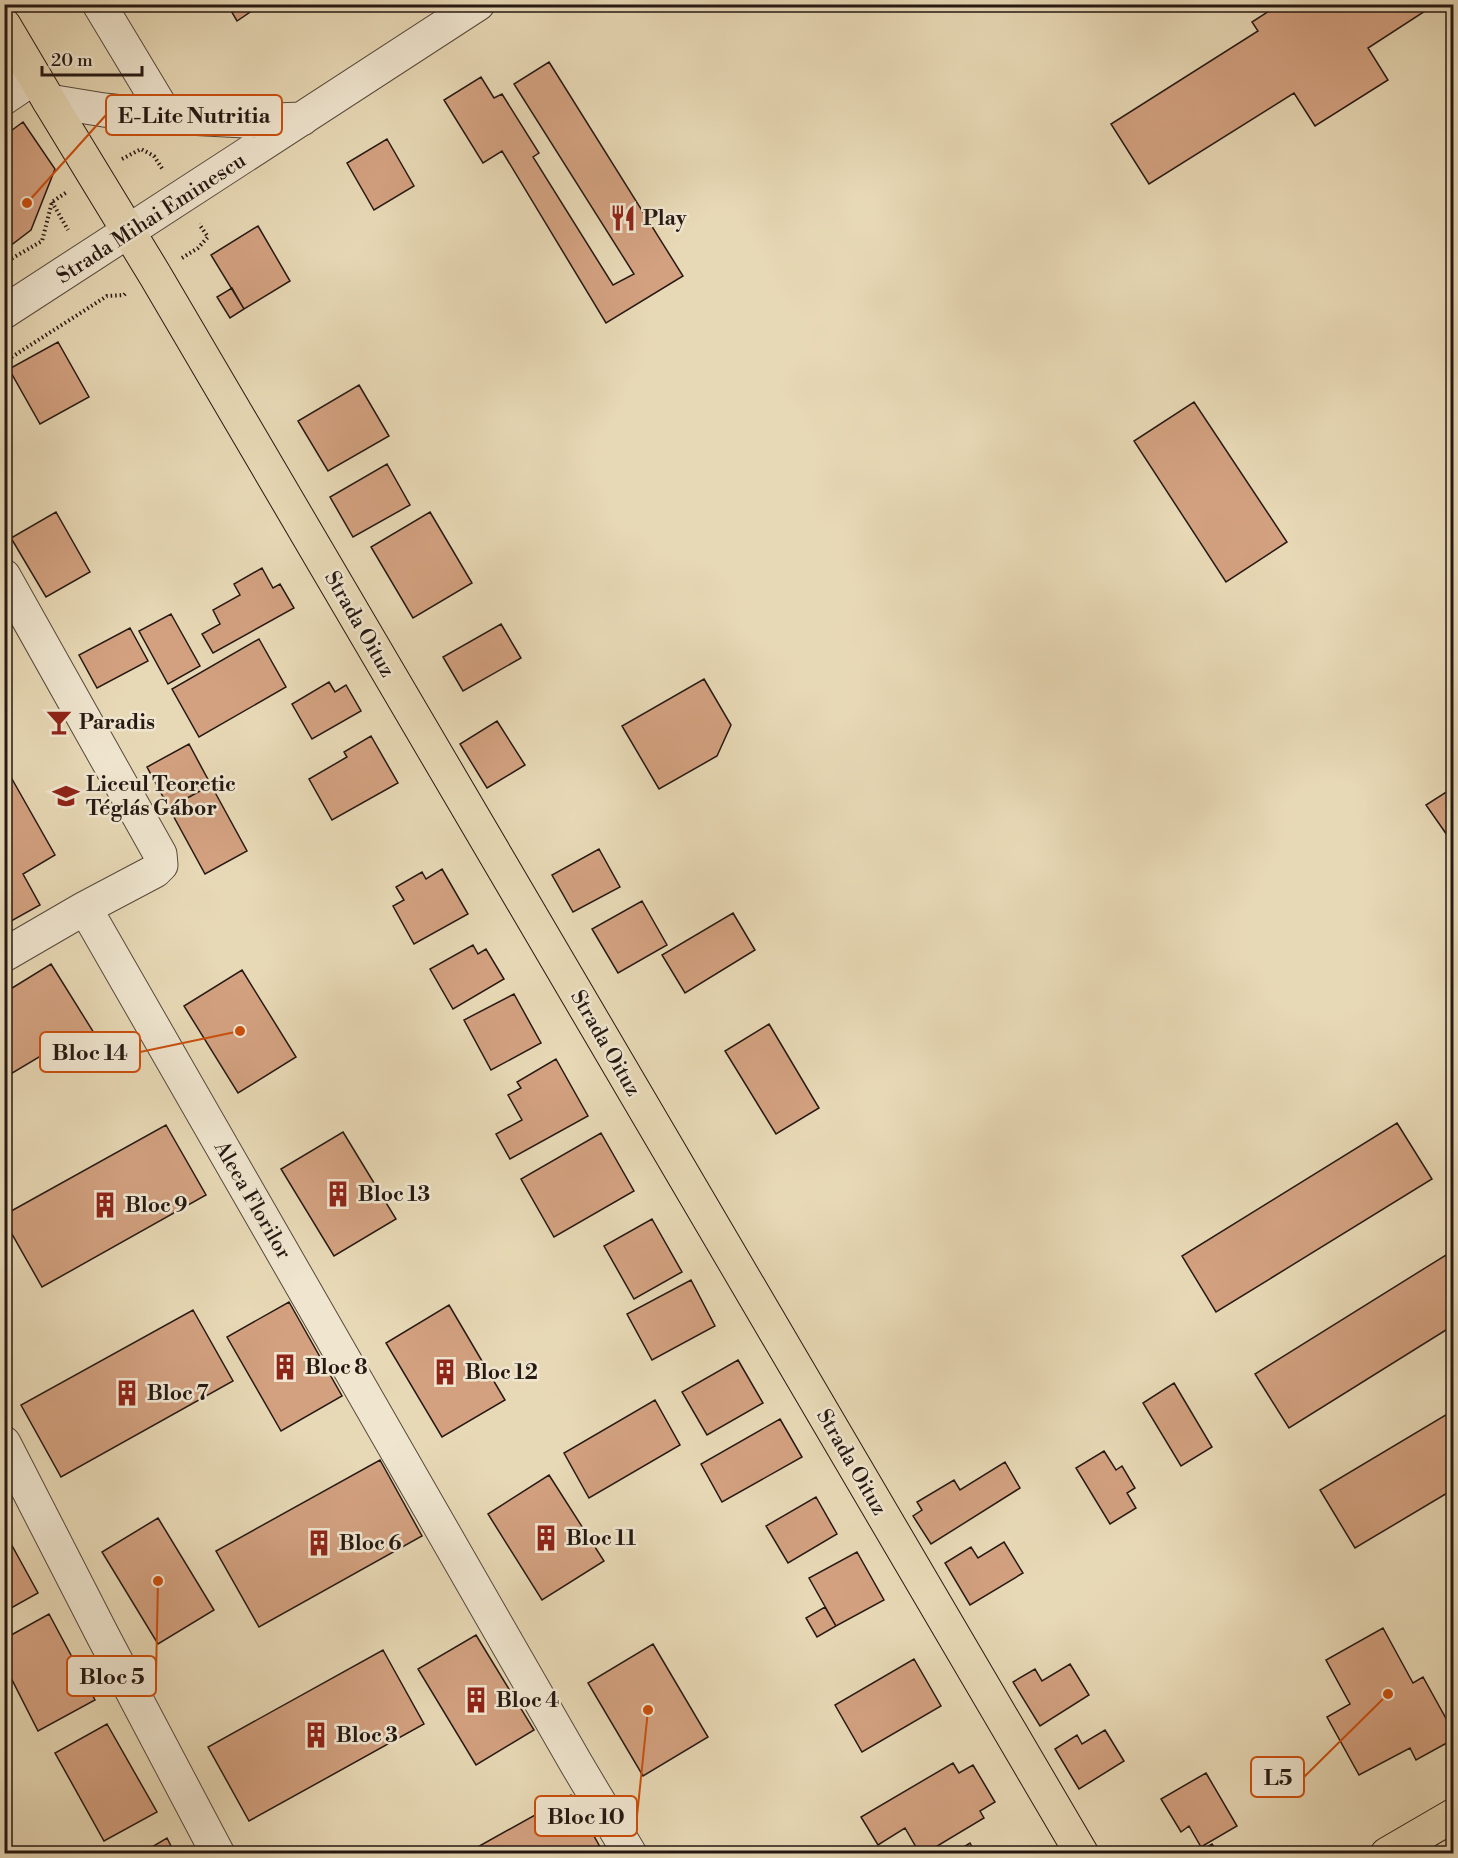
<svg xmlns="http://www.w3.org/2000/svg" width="1458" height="1858" font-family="'Libre Bodoni',serif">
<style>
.building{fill:#d3a180;stroke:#261913;stroke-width:1.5}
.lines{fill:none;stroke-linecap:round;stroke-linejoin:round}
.minor-casing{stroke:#56493c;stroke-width:35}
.major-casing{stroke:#261913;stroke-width:35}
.path{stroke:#261913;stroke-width:4;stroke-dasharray:1.5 3;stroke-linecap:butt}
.minor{stroke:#f0e6d0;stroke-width:33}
.major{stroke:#e8d9b6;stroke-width:33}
.labels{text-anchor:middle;stroke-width:5;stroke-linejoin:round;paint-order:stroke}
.street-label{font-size:21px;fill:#261913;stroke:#f0e6d0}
.poi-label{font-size:21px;font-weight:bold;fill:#261913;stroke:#f0e6d0;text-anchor:start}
.leader{fill:none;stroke:#cb4f0d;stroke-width:2}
.callout-dot{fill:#cb4f0d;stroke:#f0e6d0;stroke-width:2}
.callout{fill:#f0e6d0;stroke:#cb4f0d;stroke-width:2}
.callout-label{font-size:22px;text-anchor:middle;font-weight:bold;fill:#261913}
</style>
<rect width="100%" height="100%" fill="#e8d9b6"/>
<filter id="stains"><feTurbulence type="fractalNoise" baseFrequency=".00333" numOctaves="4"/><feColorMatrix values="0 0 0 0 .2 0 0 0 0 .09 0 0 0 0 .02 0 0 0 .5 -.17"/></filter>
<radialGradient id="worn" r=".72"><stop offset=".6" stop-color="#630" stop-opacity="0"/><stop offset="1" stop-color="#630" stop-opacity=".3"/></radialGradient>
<path class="building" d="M227 4H262L237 21Z
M1280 4H1436L1368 48 1388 80 1315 126 1294 93 1149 184 1111 124 1258 31 1252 22Z
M549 62 683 276 606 323 502 151 483 163 444 100 481 77 494 98 502 94 539 153 533 157 613 285 634 274 514 84Z
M23 122 55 169 31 230 6 249 4 136Z
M387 139 414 186 374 210 347 163Z
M258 226 290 281 244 309 211 255Z
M232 288 244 309 230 318 217 297Z
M58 342 89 397 40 424 9 369Z
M359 385 389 436 328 471 298 421Z
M1194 402 1287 542 1226 582 1134 441Z
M387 464 410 505 353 537 330 497Z
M56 512 90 572 46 597 11 538Z
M430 512 472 583 413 618 371 547Z
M262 568 273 588 280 584 294 608 213 653 202 634 220 624 213 610 240 595 234 584Z
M171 614 200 666 168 684 139 631Z
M501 624 521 658 463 691 443 657Z
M130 628 148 661 97 688 79 655Z
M259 639 286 687 199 737 172 689Z
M704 679 731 725 717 756 659 789 622 726Z
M329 682 335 692 346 685 361 711 312 739 292 704Z
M497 721 525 765 487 788 460 744Z
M371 736 398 783 332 820 309 779 347 757 344 752Z
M189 744 211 785 169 808 147 767Z
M12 779 55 855 23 874 40 905 4 925V783Z
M211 785 247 851 205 874 169 808Z
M1454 787V845L1426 805Z
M599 849 620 887 573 912 552 875Z
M442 869 468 914 414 944 393 906 404 900 396 887 422 872 426 879Z
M642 901 667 945 618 973 592 929Z
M733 913 755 950 685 993 662 955Z
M473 945 478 954 486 949 504 979 453 1009 430 969Z
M51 964 99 1041 59 1066 49 1051 4 1078V993Z
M242 970 296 1057 238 1093 184 1006Z
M514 994 541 1043 491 1070 464 1020Z
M769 1024 819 1108 776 1134 725 1051Z
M556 1059 588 1116 510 1159 496 1134 522 1120 508 1095 521 1088 517 1082Z
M1397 1123 1432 1179 1216 1312 1182 1256Z
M166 1125 206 1195 42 1287 4 1220V1215Z
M343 1132 396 1219 334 1256 281 1169Z
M601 1133 634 1191 554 1237 521 1179Z
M652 1219 682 1272 634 1299 604 1246Z
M1454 1250V1325L1289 1428 1255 1374Z
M691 1280 715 1326 652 1360 627 1314Z
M289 1302 342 1396 281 1431 227 1337Z
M449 1305 505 1400 442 1437 386 1343Z
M193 1310 233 1381 61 1477 21 1405Z
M738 1360 763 1403 707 1435 682 1392Z
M1174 1383 1212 1447 1181 1466 1143 1403Z
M655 1400 680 1445 589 1498 564 1453Z
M1454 1410V1489L1355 1548 1320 1490Z
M780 1419 802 1457 722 1502 701 1464Z
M1104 1451 1116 1470 1122 1466 1135 1488 1127 1493 1136 1508 1110 1524 1076 1468Z
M380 1460 422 1536 259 1627 216 1551Z
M1005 1462 1020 1488 931 1544 913 1516 922 1510 917 1502 954 1480 960 1490Z
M549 1475 604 1561 542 1600 488 1514Z
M816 1497 837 1534 788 1563 766 1526Z
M158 1518 214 1610 158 1644 102 1552Z
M4 1531 38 1593 4 1612Z
M1004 1542 1023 1573 970 1605 945 1563 971 1547 978 1558Z
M857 1552 884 1600 836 1626 809 1578Z
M825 1607 836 1626 817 1637 806 1618Z
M49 1614 95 1700 38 1731 4 1664V1639Z
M1383 1628 1413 1683 1423 1677 1454 1733V1739L1416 1760 1410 1748 1359 1775 1327 1717 1350 1704 1326 1660Z
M476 1635 534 1730 476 1765 418 1669Z
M653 1644 708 1737 643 1776 588 1683Z
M383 1650 424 1724 249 1821 208 1747Z
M914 1659 941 1706 862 1752 835 1705Z
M1070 1664 1089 1695 1040 1726 1013 1682 1035 1669 1042 1681Z
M107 1724 157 1812 104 1841 55 1753Z
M1105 1730 1124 1761 1079 1789 1055 1749 1077 1735 1082 1744Z
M953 1763 959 1773 973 1765 995 1802 980 1811 984 1818 924 1854H920L905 1828 878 1845 861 1817Z
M1206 1773 1237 1826 1201 1847 1189 1826 1181 1832 1161 1799Z
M571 1795 604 1854H465Z
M167 1838 175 1854H140Z
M970 1843 976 1854H952Z
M1212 1844 1218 1854H1195Z
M1029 1847 1033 1854H1019Z"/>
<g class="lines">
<g class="minor-casing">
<path id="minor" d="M99 4 167 117
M4 98 35 77
M49 101 104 110 167 117 245 121 302 119
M4 312 478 4
M4 576 160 854 161 865 155 871 85 908 4 955
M85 908 577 1765 630 1854
M4 1443 103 1636 218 1854"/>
</g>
<g class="major-casing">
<path id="major" d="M4 25 49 101 155 275 1082 1854
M1387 1854 1454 1815"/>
</g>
<path class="path" d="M122 159 141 149 154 156 163 170
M52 202 68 230
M182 258 198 248 208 237 199 224
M4 263 42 241 52 202 67 192
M4 362 107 296 124 295 127 292"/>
<use href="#minor" class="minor"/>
<use href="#major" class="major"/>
</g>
<defs>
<g id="restaurant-bare" transform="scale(2.07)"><path d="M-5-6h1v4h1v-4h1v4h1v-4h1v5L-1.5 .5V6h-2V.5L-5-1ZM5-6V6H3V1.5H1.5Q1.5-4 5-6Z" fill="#8f2418" stroke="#f0e6d0" stroke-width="2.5" paint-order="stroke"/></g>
<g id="bar-bare" transform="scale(2.07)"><path d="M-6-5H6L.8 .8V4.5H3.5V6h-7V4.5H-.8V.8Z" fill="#8f2418" stroke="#f0e6d0" stroke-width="2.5" paint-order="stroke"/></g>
<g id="university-bare" transform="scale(2.07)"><path d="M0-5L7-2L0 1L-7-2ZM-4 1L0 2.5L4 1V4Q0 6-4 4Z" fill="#8f2418" stroke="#f0e6d0" stroke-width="2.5" paint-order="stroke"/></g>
<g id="building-bare" transform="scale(2.07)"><path d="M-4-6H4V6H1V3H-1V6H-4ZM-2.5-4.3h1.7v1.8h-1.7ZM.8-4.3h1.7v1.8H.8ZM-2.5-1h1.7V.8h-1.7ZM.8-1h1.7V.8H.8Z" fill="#8f2418" stroke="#f0e6d0" stroke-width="2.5" paint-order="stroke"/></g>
</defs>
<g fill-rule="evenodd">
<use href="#restaurant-bare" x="623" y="218"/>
<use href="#bar-bare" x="59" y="722"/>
<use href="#university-bare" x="66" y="796"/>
<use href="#building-bare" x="338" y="1194"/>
<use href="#building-bare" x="105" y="1205"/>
<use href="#building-bare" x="285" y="1367"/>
<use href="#building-bare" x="445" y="1372"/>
<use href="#building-bare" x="127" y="1393"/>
<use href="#building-bare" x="546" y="1538"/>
<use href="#building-bare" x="319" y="1543"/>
<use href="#building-bare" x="476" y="1700"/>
<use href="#building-bare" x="316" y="1735"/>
</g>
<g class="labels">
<g class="street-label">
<text transform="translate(151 218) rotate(-33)" y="7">Strada Mihai Eminescu</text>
<text transform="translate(360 624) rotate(60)" y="7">Strada Oituz</text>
<text transform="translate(606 1043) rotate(60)" y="7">Strada Oituz</text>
<text transform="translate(253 1200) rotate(60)" y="7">Aleea Florilor</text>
<text transform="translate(852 1462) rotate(60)" y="7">Strada Oituz</text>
</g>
<g class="poi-label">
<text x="643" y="225">Play</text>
<text x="79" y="729">Paradis</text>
<text x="86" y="791">Liceul Teoretic<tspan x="86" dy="24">Téglás Gábor</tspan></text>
<text x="358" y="1201">Bloc 13</text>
<text x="125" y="1212">Bloc 9</text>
<text x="305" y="1374">Bloc 8</text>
<text x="465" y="1379">Bloc 12</text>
<text x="147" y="1400">Bloc 7</text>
<text x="566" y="1545">Bloc 11</text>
<text x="339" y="1550">Bloc 6</text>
<text x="496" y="1707">Bloc 4</text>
<text x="336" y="1742">Bloc 3</text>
</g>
</g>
<path class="leader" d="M27 203L106 115M240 1031L140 1052M158 1581L156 1676M1388 1694L1304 1777M648 1710L637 1816"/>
<g class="callout-dot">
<circle cx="27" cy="203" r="6"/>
<circle cx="240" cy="1031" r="6"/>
<circle cx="158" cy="1581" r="6"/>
<circle cx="1388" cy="1694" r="6"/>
<circle cx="648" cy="1710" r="6"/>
</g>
<g class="callout">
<rect x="106" y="95" width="176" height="40" rx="6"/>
<rect x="40" y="1032" width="100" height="40" rx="6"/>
<rect x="67" y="1656" width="89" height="40" rx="6"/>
<rect x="1251" y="1757" width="53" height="40" rx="6"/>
<rect x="535" y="1796" width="102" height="40" rx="6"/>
</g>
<g class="callout-label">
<text x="194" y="123">E-Lite Nutritia</text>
<text x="90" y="1060">Bloc 14</text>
<text x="112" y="1684">Bloc 5</text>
<text x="1278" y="1785">L5</text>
<text x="586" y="1824">Bloc 10</text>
</g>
<rect width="1458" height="1858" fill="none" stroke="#e8d9b6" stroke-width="24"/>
<rect x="6" y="6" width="1446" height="1846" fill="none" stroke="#261913" stroke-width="3"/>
<rect x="12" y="12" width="1434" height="1834" fill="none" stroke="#261913" stroke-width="1.5"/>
<path d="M42 66v9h100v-9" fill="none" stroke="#261913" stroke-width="3"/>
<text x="51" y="66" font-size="18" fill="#261913" stroke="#f0e6d0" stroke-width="4.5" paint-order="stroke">20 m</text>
<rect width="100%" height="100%" filter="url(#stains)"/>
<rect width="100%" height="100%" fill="url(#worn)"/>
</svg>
